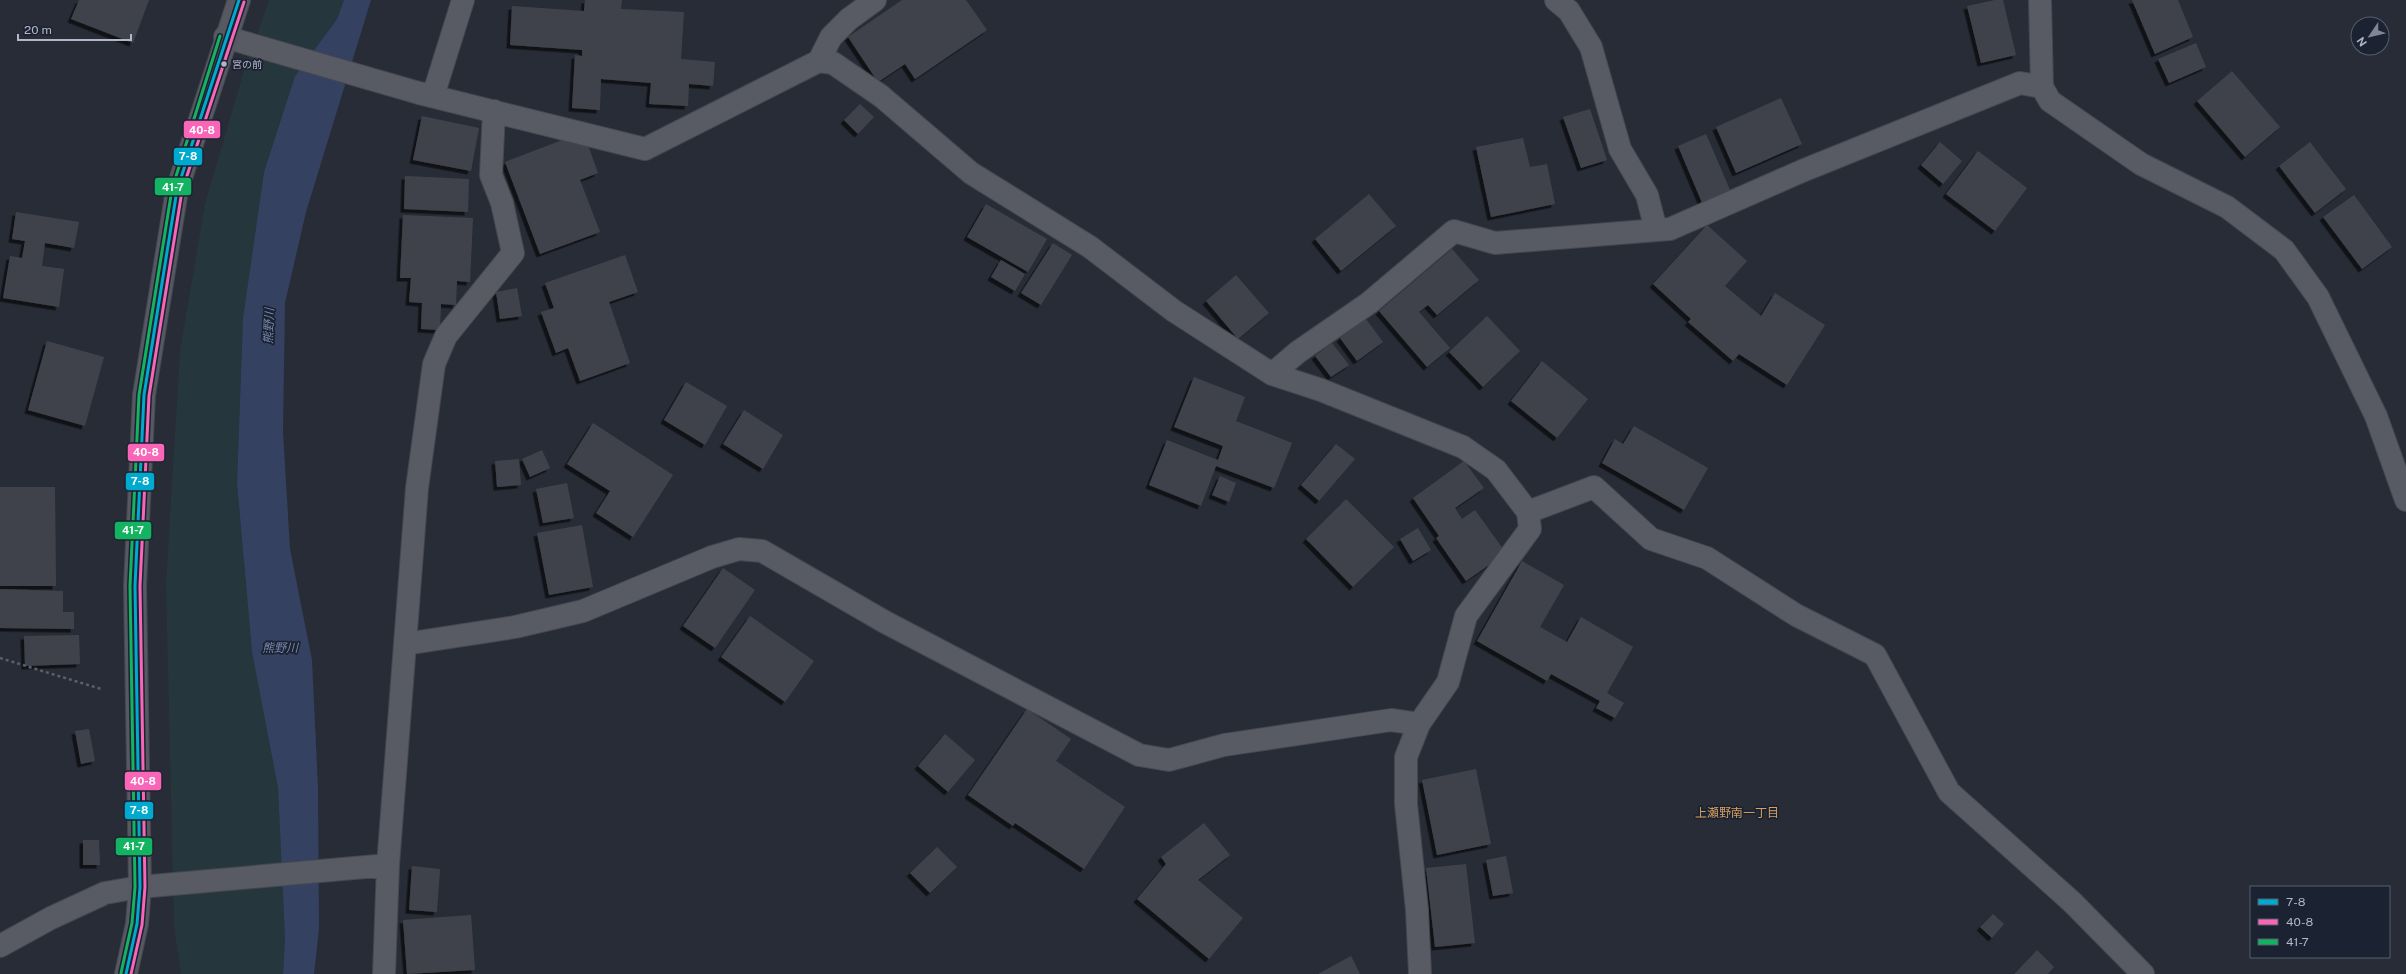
<svg xmlns="http://www.w3.org/2000/svg" width="2406" height="974" font-family="'Public Sans','Noto Sans JP',sans-serif">
<style>
.green{fill:#25363c}
.water{fill:#344160}
.building{fill:#40434c;filter:url(#shadow)}
.lines{fill:none;stroke-linecap:round;stroke-linejoin:round}
.street-casing{stroke:#44474f;stroke-width:24}
.secondary-casing{stroke:#44474f;stroke-width:24}
.path{stroke:#5b5f68;stroke-width:2.5;stroke-dasharray:3 3;stroke-linecap:butt}
.street{stroke:#585b64;stroke-width:22}
.secondary{stroke:#575962;stroke-width:22}
.bus-1-casing{stroke:#1b2231;stroke-width:6}
.bus-2-casing{stroke:#1b2231;stroke-width:6}
.bus-3-casing{stroke:#1b2231;stroke-width:6}
.bus-1{stroke:#00a9ce;stroke-width:3}
.bus-2{stroke:#fa66b7;stroke-width:3}
.bus-3{stroke:#13b361;stroke-width:3}
.bus-dot{fill:#b1b7c8;stroke:#1b2231;stroke-width:1.5}
.labels{text-anchor:middle;stroke-width:3.5;stroke-linejoin:round;paint-order:stroke}
.bus-label{font-size:10px;fill:#b1b7c8;stroke:#1b2231;text-anchor:start}
.water-label{font-size:12px;font-style:italic;fill:#788ab1;stroke:#1b2231}
.neighbourhood-label{font-size:12px;fill:#d6a05e;stroke:#1b2231}
.line-badge{stroke:#1b2231;stroke-width:1.5}
.badge-label{font-size:11px;text-anchor:middle;font-weight:bold;fill:#fff}
</style>
<defs>
<filter id="shadow"><feDropShadow dx="-3.5" dy="3.5" stdDeviation="0" flood-color="#0009"/></filter>
</defs>
<rect width="100%" height="100%" fill="#282c36"/>
<path class="green" d="M269 0H344L337 19 295 76 264 172 243 318 237 483 252 652 278 788 285 939 283 974H181L174 926 166 584 180 351 205 204 243 74Z"/>
<path class="water" d="M344 0H371L306 212 285 303 283 431 290 549 312 660 318 788 319 929 314 974H283L285 939 278 788 252 652 237 483 243 318 264 172 295 76 337 19Z"/>
<path class="building" d="M79 0H149L133 43 71 19Z
M585 0H622L621 9 684 12 681 59 715 62 713 86 689 84 688 106 649 104 651 83 601 79 600 110 572 108 575 55 582 56V50L510 45 512 6 584 11Z
M902 0H966L987 30 915 79 905 64 878 82 848 37Z
M1995 0H2003L2016 55 1981 63 1967 6Z
M2132 0H2178L2193 37 2155 54Z
M2196 43 2206 67 2169 83 2158 59Z
M2232 71 2280 127 2245 157 2197 101Z
M1781 98 1802 144 1736 173 1716 127Z
M860 104 874 117 858 134 844 120Z
M1590 109 1607 160 1581 168 1563 117Z
M422 116 479 128 471 171 413 160Z
M1706 134 1731 192 1703 205 1678 146Z
M1523 138 1530 167 1547 164 1555 204 1491 217 1476 147Z
M565 139 588 145 598 173 580 180 600 232 540 254 505 162Z
M1940 142 1962 161 1943 184 1921 165Z
M2310 142 2346 189 2315 213 2279 166Z
M1978 151 2027 188 1995 231 1946 194Z
M405 176 469 179 468 212 404 209Z
M1369 194 1396 226 1341 271 1315 239Z
M2354 195 2392 247 2362 269 2323 217Z
M986 204 1047 239 1028 272 967 237Z
M16 212 79 222 74 248 45 243 42 266 64 269 59 307 3 298 10 256 22 258 25 241 12 239Z
M403 215 473 218 470 282 457 281 456 305 441 304 440 330 421 329 422 303 409 302 411 278H400Z
M1707 225 1747 261 1725 286 1761 316 1775 293 1825 325 1787 385 1739 354 1733 361 1688 322 1691 319 1653 284Z
M1053 243 1072 255 1041 305 1021 293Z
M1452 249 1479 280 1437 315 1428 305 1419 312 1450 348 1427 367 1379 311Z
M625 255 638 292 609 302 630 363 580 381 568 348 556 353 541 312 554 308 545 283Z
M1001 260 1025 274 1015 291 991 277Z
M1236 275 1269 313 1238 339 1206 301Z
M517 288 522 316 500 319 496 292Z
M1487 316 1520 351 1483 387 1449 352Z
M1366 319 1383 342 1357 361 1340 338Z
M47 341 104 357 85 426 28 410Z
M1332 343 1349 365 1331 377 1315 356Z
M1542 361 1588 399 1557 438 1511 401Z
M1194 377 1245 397 1236 421 1292 443 1274 488 1216 466 1201 506 1149 485 1167 440 1218 460 1223 446 1174 427Z
M686 382 727 406 705 445 664 420Z
M744 410 783 435 763 469 723 444Z
M593 423 673 475 633 537 596 513 610 491 567 464Z
M1634 426 1708 468 1684 510 1602 463 1615 439 1623 444Z
M1336 444 1355 459 1319 501 1301 485Z
M542 450 550 468 530 477 522 459Z
M519 459 521 485 497 487 495 461Z
M1464 461 1484 488 1455 508 1462 519 1475 510 1506 553 1466 581 1436 538 1439 536 1413 498Z
M1220 476 1236 483 1229 502 1212 495Z
M567 483 574 518 543 523 536 489Z
M0 487H55L56 586H0Z
M1346 499 1394 547 1353 587 1306 539Z
M582 525 593 587 549 595 537 533Z
M1418 528 1431 550 1413 561 1400 539Z
M1522 561 1564 585 1540 627 1567 642 1581 617 1633 647 1607 693 1624 703 1615 718 1596 708 1600 701 1551 674 1547 681 1477 641Z
M723 568 755 590 715 648 683 626Z
M0 589 63 591V612H74V629L0 628Z
M750 616 814 661 785 702 721 657Z
M79 635 80 664 25 666 24 636Z
M1027 709 1071 739 1056 761 1125 807 1084 869 1015 823 1013 826 968 795Z
M89 729 95 761 81 764 75 731Z
M945 734 975 760 948 792 918 766Z
M1476 769 1491 844 1437 855 1422 780Z
M1204 823 1230 855 1198 880 1243 918 1209 959 1137 899 1166 864 1161 857Z
M83 840H99L100 865H83Z
M937 847 957 867 930 893 910 873Z
M1506 856 1513 893 1493 896 1486 860Z
M1466 864 1475 943 1435 947 1426 868Z
M412 866 440 869 437 912 409 910Z
M1993 914 2004 924 1992 938 1980 927Z
M471 915 475 970 407 974 403 920Z
M2037 950 2054 967 2048 974H2014Z
M1351 956 1360 974H1318Z"/>
<g class="lines">
<g class="street-casing">
<path id="street" d="M1556 0 1569 11 1591 47 1620 149 1647 195 1656 230
M2040 0 2042 87 2050 101 2141 164 2227 207 2284 250 2318 297 2376 416 2406 500
M225 37 419 93 645 149 819 61 833 63 881 96 971 173 1090 247 1174 311 1272 374 1321 390 1463 447 1496 470 1528 512 1530 529 1466 616 1448 682 1419 724 1406 757V804L1417 910 1420 974
M819 61 831 37 849 19 875 0
M433 96 463 0
M1272 374 1298 352 1369 303 1454 231 1495 243 1670 229 1802 171 2020 83 2042 87
M1528 512 1594 487 1651 539 1707 558 1796 615 1875 655 1949 792 2072 902 2143 974
M405 644 515 627 583 611 712 557 739 549 762 551 885 622 1139 755 1169 760 1224 745 1391 720 1419 724
M0 946 51 918 105 893 140 887 388 865
M384 974 388 865 417 488 434 364 446 336 513 253 502 203 491 175 494 111"/>
</g>
<g class="secondary-casing">
<path id="secondary" d="M126 974 137 924 140 887 135 586 144 395 177 190 239 0"/>
</g>
<path class="path" d="M0 658 101 689"/>
<use href="#street" class="street"/>
<use href="#secondary" class="secondary"/>
<g class="bus-1-casing">
<path id="bus-1" d="M126 974 137 924 140 887 135 586 144 395 177 190 239 0"/>
</g>
<g class="bus-2-casing">
<path id="bus-2" d="M131 974 142 925 145 887 140 586 149 396 182 191 244 2"/>
</g>
<g class="bus-3-casing">
<path id="bus-3" d="M121 973 132 923 135 887 130 586 139 395 172 189 220 36"/>
</g>
<use href="#bus-1" class="bus-1"/>
<use href="#bus-2" class="bus-2"/>
<use href="#bus-3" class="bus-3"/>
</g>
<circle class="bus-dot" cx="224" cy="64" r="3.5"/>
<g class="labels">
<g class="bus-label">
<text x="232" y="68">宮の前</text>
</g>
<g class="water-label">
<text transform="translate(269 326) rotate(-88)" y="4">熊野川</text>
<text x="280" y="652">熊野川</text>
</g>
<g class="neighbourhood-label">
<text x="1737" y="817">上瀬野南一丁目</text>
</g>
</g>
<g class="line-badge">
<rect x="183" y="120" width="38" height="19" rx="4" fill="#fa66b7"/>
<rect x="173" y="147" width="30" height="19" rx="4" fill="#00a9ce"/>
<rect x="154" y="177" width="38" height="19" rx="4" fill="#13b361"/>
<rect x="127" y="443" width="38" height="19" rx="4" fill="#fa66b7"/>
<rect x="125" y="472" width="30" height="19" rx="4" fill="#00a9ce"/>
<rect x="114" y="521" width="38" height="19" rx="4" fill="#13b361"/>
<rect x="124" y="771" width="38" height="20" rx="4" fill="#fa66b7"/>
<rect x="124" y="801" width="30" height="19" rx="4" fill="#00a9ce"/>
<rect x="115" y="837" width="38" height="19" rx="4" fill="#13b361"/>
</g>
<g class="badge-label">
<text x="202" y="134">40-8</text>
<text x="188" y="160">7-8</text>
<text x="173" y="191">41-7</text>
<text x="146" y="456">40-8</text>
<text x="140" y="485">7-8</text>
<text x="133" y="534">41-7</text>
<text x="143" y="785">40-8</text>
<text x="139" y="814">7-8</text>
<text x="134" y="850">41-7</text>
</g>
<rect x="2250" y="886" width="140" height="72" fill="#1b2231" stroke="#575e6d"/>
<rect x="2258" y="899" width="20" height="6" fill="#00a9ce" stroke="#575e6d"/>
<text x="2286" y="906" font-size="12" fill="#b1b7c8">7-8</text>
<rect x="2258" y="919" width="20" height="6" fill="#fa66b7" stroke="#575e6d"/>
<text x="2286" y="926" font-size="12" fill="#b1b7c8">40-8</text>
<rect x="2258" y="939" width="20" height="6" fill="#13b361" stroke="#575e6d"/>
<text x="2286" y="946" font-size="12" fill="#b1b7c8">41-7</text>
<g transform="translate(2370 36) rotate(235)"><circle r="19" fill="#1b2231" stroke="#575e6d"/>
<path d="M0-3L7 15L0 10L-7 15Z" fill="#818695"/>
<text y="-6" font-size="11" font-weight="bold" text-anchor="middle" fill="#b1b7c8">N</text>
</g>
<path d="M18 34v6h113v-6" fill="none" stroke="#b1b7c8" stroke-width="2"/>
<text x="24" y="34" font-size="12" fill="#b1b7c8" stroke="#1b2231" stroke-width="3" paint-order="stroke">20 m</text>
</svg>
